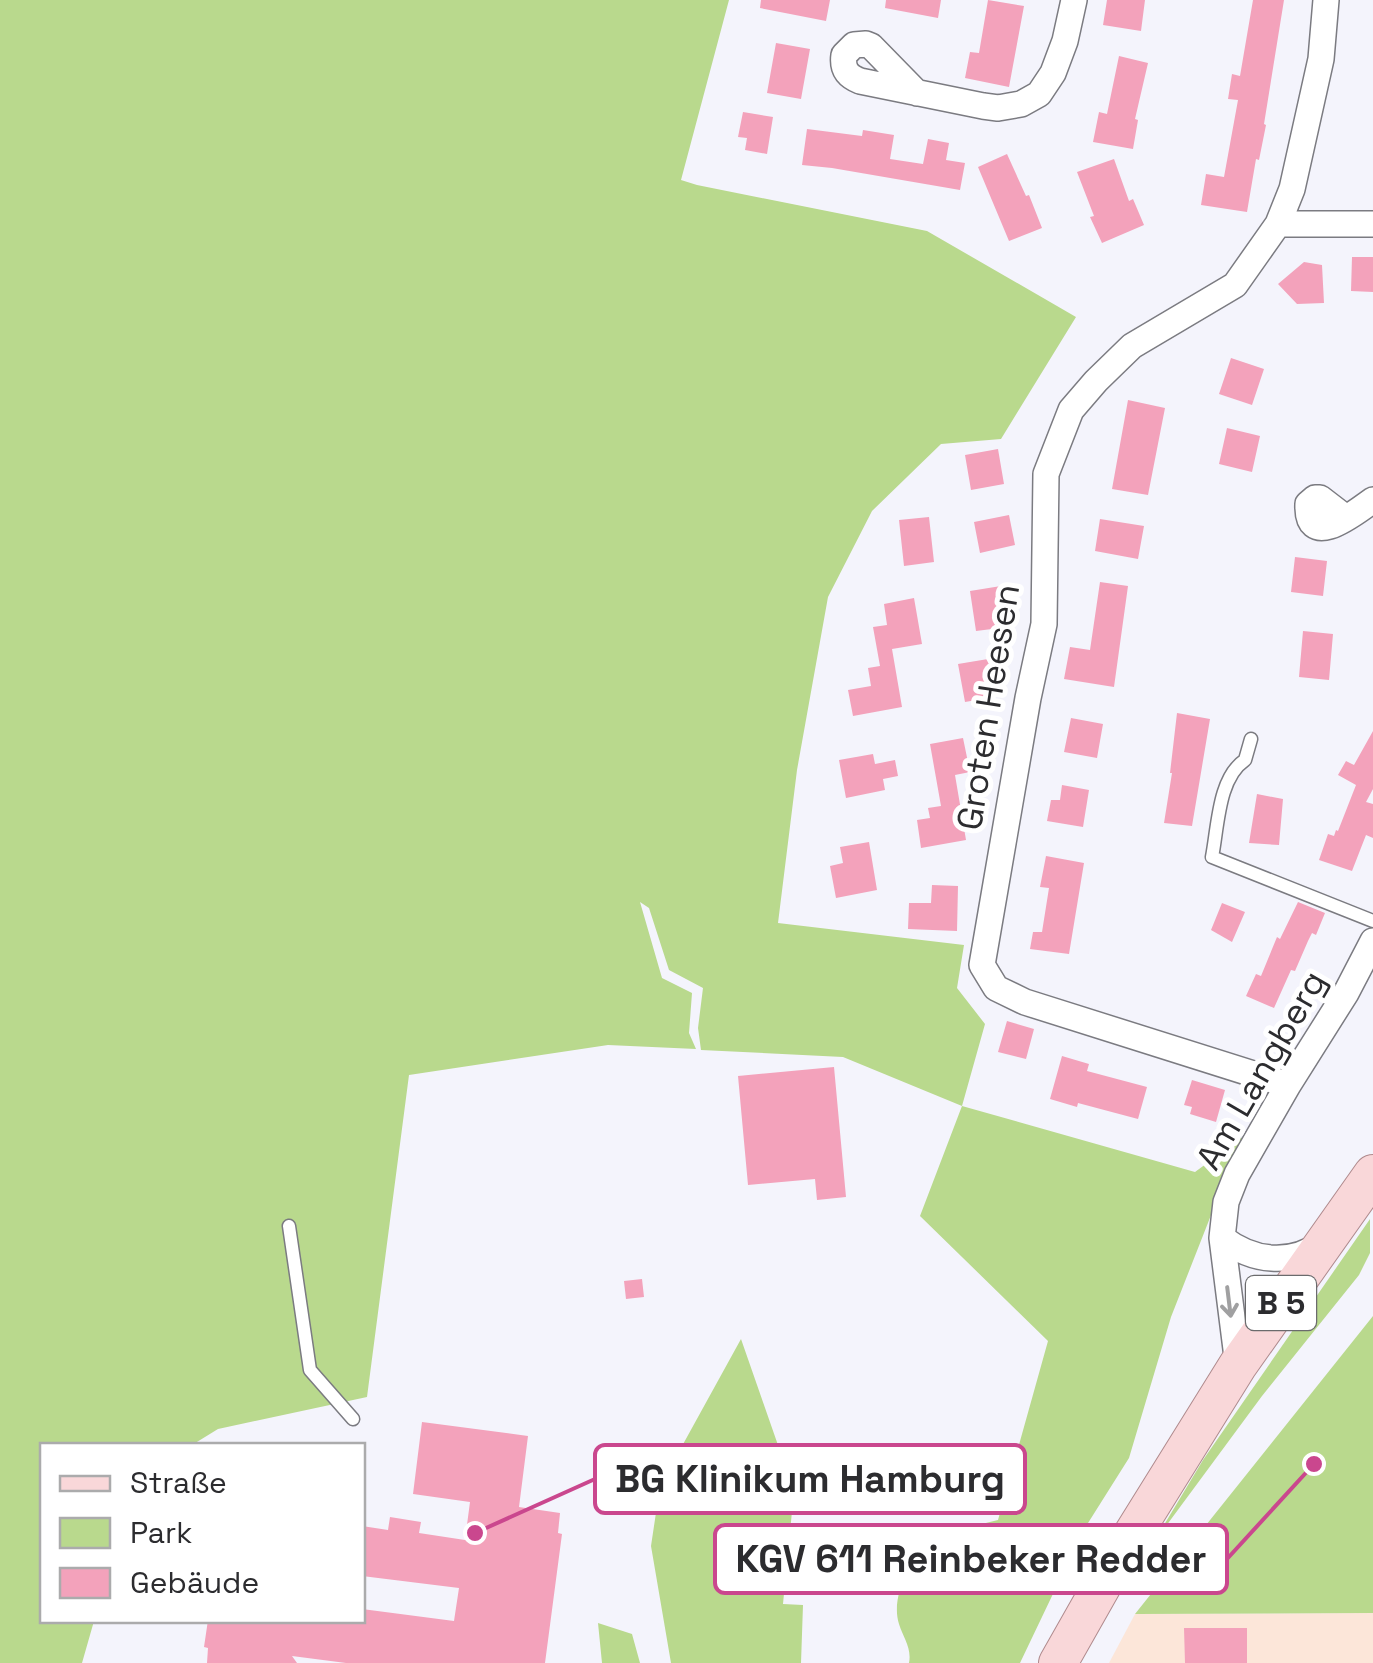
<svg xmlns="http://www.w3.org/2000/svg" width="1373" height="1663" font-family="'Space Grotesk',sans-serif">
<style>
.commercial{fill:#fce6d9}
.green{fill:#b9d98d}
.building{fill:#f3a2bb}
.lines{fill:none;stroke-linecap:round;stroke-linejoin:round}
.lane-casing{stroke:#7b7b81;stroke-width:15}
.street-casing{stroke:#7b7b81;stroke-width:28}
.primary-casing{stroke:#af8a8d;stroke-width:40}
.lane{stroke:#fff;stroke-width:12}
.street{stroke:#fff;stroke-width:25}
.primary{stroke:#f9d7d9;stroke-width:38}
.oneway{stroke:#a0a0a1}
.labels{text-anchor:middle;stroke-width:10;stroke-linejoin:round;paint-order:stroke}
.shield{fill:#fff;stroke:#6b6b6d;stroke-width:2.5}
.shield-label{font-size:32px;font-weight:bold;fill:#2c2c2f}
.street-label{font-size:35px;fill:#2c2c2f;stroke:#fff}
.leader{fill:none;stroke:#ca478e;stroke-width:4}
.callout-dot{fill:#ca478e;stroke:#fff;stroke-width:4}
.callout{fill:#fff;stroke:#ca478e;stroke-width:4}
.callout-label{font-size:38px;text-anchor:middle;font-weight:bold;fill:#2c2c2f}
</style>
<rect width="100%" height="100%" fill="#f4f4fc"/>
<path class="commercial" d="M1373 1613V1663H1109L1135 1614Z"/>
<path class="green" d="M0 0H729L681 180 697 185 927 231 1076 317 1001 439 941 444 872 511 828 597 797 770 778 923 964 945 957 988 985 1024 962 1106 1195 1172 1252 1130 1215 1205 1171 1317 1129 1458 1083 1531 1020 1663H909C912 1648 903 1637 899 1624 890 1595 912 1562 925 1538L998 1520 1048 1341 920 1216 962 1106 843 1057 701 1050 698 1028 703 988 669 970 649 908 640 902 662 978 692 993 689 1033 696 1049 608 1045 409 1075 367 1397 218 1429 192 1445 42 1446V1620L94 1621 82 1663H0Z
M1370 1219V1253L1359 1275 1262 1396 1152 1545 1203 1460Z
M1373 1316V1613L1135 1614Z
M741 1339 794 1491 783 1604 803 1605 801 1663H671L651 1546 660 1486Z
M598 1623 632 1634 640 1663H602Z"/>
<path class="building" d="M761 0H830L826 21 760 8Z
M886 0H941L938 18 885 8Z
M988 0 1024 6 1009 87 965 78 970 52 979 53Z
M1107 0H1145L1141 31 1103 25Z
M1253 0H1284L1264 124 1266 125 1259 160 1256 159 1247 212 1201 205 1206 174 1224 177 1238 100 1228 99 1232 74 1240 76Z
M776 43 810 49 801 99 767 93Z
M1119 56 1148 63 1135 119 1138 120 1133 149 1093 142 1099 112 1107 114Z
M743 112 773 117 767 154 745 150 747 138 738 137Z
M807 129 862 136 863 130 894 135 890 159 923 164 928 139 949 143 946 160 965 163 960 190 832 168 802 165Z
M1007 154 1026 196 1029 195 1042 228 1009 241 978 167Z
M1114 159 1129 201 1133 199 1144 225 1102 243 1090 217 1094 216 1077 172Z
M1352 257H1373V292L1351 291Z
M1304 262 1322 265 1324 303 1297 304 1278 284Z
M1231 358 1264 369 1252 405 1219 394Z
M1128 400 1165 408 1148 495 1112 489Z
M1227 428 1260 436 1252 472 1219 464Z
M998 449 1004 484 971 490 965 455Z
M1009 515 1015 545 980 553 974 522Z
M929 517 934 562 904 566 899 520Z
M1100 519 1144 526 1138 559 1095 551Z
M1295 557 1327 561 1323 596 1291 592Z
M1100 582 1128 586 1114 687 1064 679 1070 647 1090 650Z
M1001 586 1008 627 976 631 970 591Z
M914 598 922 644 892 649 902 707 853 716 848 690 871 686 868 668 880 666 873 627 887 625 884 604Z
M1303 631 1333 634 1329 680 1299 677Z
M988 659 994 697 965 702 958 664Z
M1177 713 1210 719 1192 826 1164 823 1172 773H1170Z
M1071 718 1103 724 1097 758 1064 752Z
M1373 731V789L1366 802 1373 804V838L1366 835 1352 871 1319 860 1328 834 1334 836 1336 830 1338 831 1356 785 1338 775 1346 761 1354 765Z
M963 738 970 772 955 775 966 840 921 848 917 820 930 818 928 808 941 806 930 744Z
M873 754 875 764 895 760 898 776 883 779 885 790 846 798 839 760Z
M1062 785 1089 790 1083 827 1047 821 1051 800H1060Z
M1257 794 1283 799 1279 845 1249 843Z
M869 842 877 890 836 898 830 866 843 863 840 847Z
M1046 856 1084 863 1069 954 1030 949 1033 932H1042L1049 888 1040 887Z
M932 885 958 886 957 931 908 929 909 903H931Z
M1298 902 1325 913 1316 935 1312 933 1308 941 1295 971 1291 970 1274 1008 1246 996 1256 974 1261 976 1277 937 1280 939Z
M1222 903 1245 912 1232 942 1211 930Z
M1007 1021 1034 1029 1026 1059 998 1052Z
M1062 1056 1089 1064 1087 1071 1147 1087 1138 1119 1078 1103 1077 1107 1050 1099Z
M834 1067 846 1197 817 1200 815 1179 748 1185 738 1076Z
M1192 1080 1225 1090 1216 1122 1190 1114 1192 1107 1184 1105Z
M642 1279 644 1297 626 1299 624 1281Z
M422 1422 528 1436 519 1507 560 1513 558 1533 562 1534 545 1663H346L292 1656 297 1663H207L208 1648 204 1647 208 1620H362V1609L454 1621 459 1588 362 1576V1526L388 1530 390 1517 421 1522 419 1533 465 1540 470 1502 413 1494Z
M1184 1628H1247V1663H1185Z"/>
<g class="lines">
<g class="lane-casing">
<path id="lane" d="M1251 739 1245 760C1218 778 1218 827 1212 857L1373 921
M289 1226 310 1370 353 1419"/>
</g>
<g class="street-casing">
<path id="street" d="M917 93 871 46 866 44 854 45 844 55C842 69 847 76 860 81L983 106 998 108 1021 104 1039 94 1053 73 1065 41 1074 0
M1278 224H1373
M1346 518 1320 498H1315L1308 504C1306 553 1356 512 1373 500
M1288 1085 1025 1002 996 988 982 965 1028 698 1044 624 1046 474 1071 410 1096 381 1132 346 1235 285 1278 224 1292 189 1321 59 1326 0
M1222 1238C1253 1262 1290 1266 1323 1243
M1238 1365 1222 1238 1226 1202 1237 1174 1288 1085 1346 993 1373 941"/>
</g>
<g class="primary-casing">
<path id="primary" d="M1058 1663 1113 1566 1238 1365 1373 1174"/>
</g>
<use href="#lane" class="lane"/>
<use href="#street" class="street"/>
<use href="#primary" class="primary"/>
</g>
<defs><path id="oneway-shaft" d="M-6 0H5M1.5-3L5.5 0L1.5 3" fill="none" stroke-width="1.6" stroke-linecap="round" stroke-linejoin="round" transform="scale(2.5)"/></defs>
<use class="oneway" href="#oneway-shaft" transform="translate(1229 1302) rotate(83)"/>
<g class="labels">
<rect class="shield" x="1246" y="1276" width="70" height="54" rx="8"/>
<g class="shield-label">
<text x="1281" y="1314">B 5</text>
</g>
<g class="street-label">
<text transform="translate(988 707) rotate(-81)" y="12">Groten Heesen</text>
<text transform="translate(1261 1070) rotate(-60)" y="12">Am Langberg</text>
</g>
</g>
<path class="leader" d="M475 1533L595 1479M1314 1464L1227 1559"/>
<g class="callout-dot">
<circle cx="475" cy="1533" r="10"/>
<circle cx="1314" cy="1464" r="10"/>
</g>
<g class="callout">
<rect x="595" y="1445" width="430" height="68" rx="10"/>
<rect x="715" y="1525" width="512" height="68" rx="10"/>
</g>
<g class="callout-label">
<text x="810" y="1492">BG Klinikum Hamburg</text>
<text x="971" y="1572">KGV 611 Reinbeker Redder</text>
</g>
<rect x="40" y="1443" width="325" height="180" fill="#ffffff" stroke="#ababac" stroke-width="2.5"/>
<rect x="60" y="1476" width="50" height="15" fill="#f9d7d9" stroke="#ababac" stroke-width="2.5"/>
<text x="130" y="1493" font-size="30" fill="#2c2c2f">Straße</text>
<rect x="60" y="1518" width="50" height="30" fill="#b9d98d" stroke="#ababac" stroke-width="2.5"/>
<text x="130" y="1543" font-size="30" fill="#2c2c2f">Park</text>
<rect x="60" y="1568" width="50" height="30" fill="#f3a2bb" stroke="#ababac" stroke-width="2.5"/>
<text x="130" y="1593" font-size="30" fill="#2c2c2f">Gebäude</text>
</svg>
